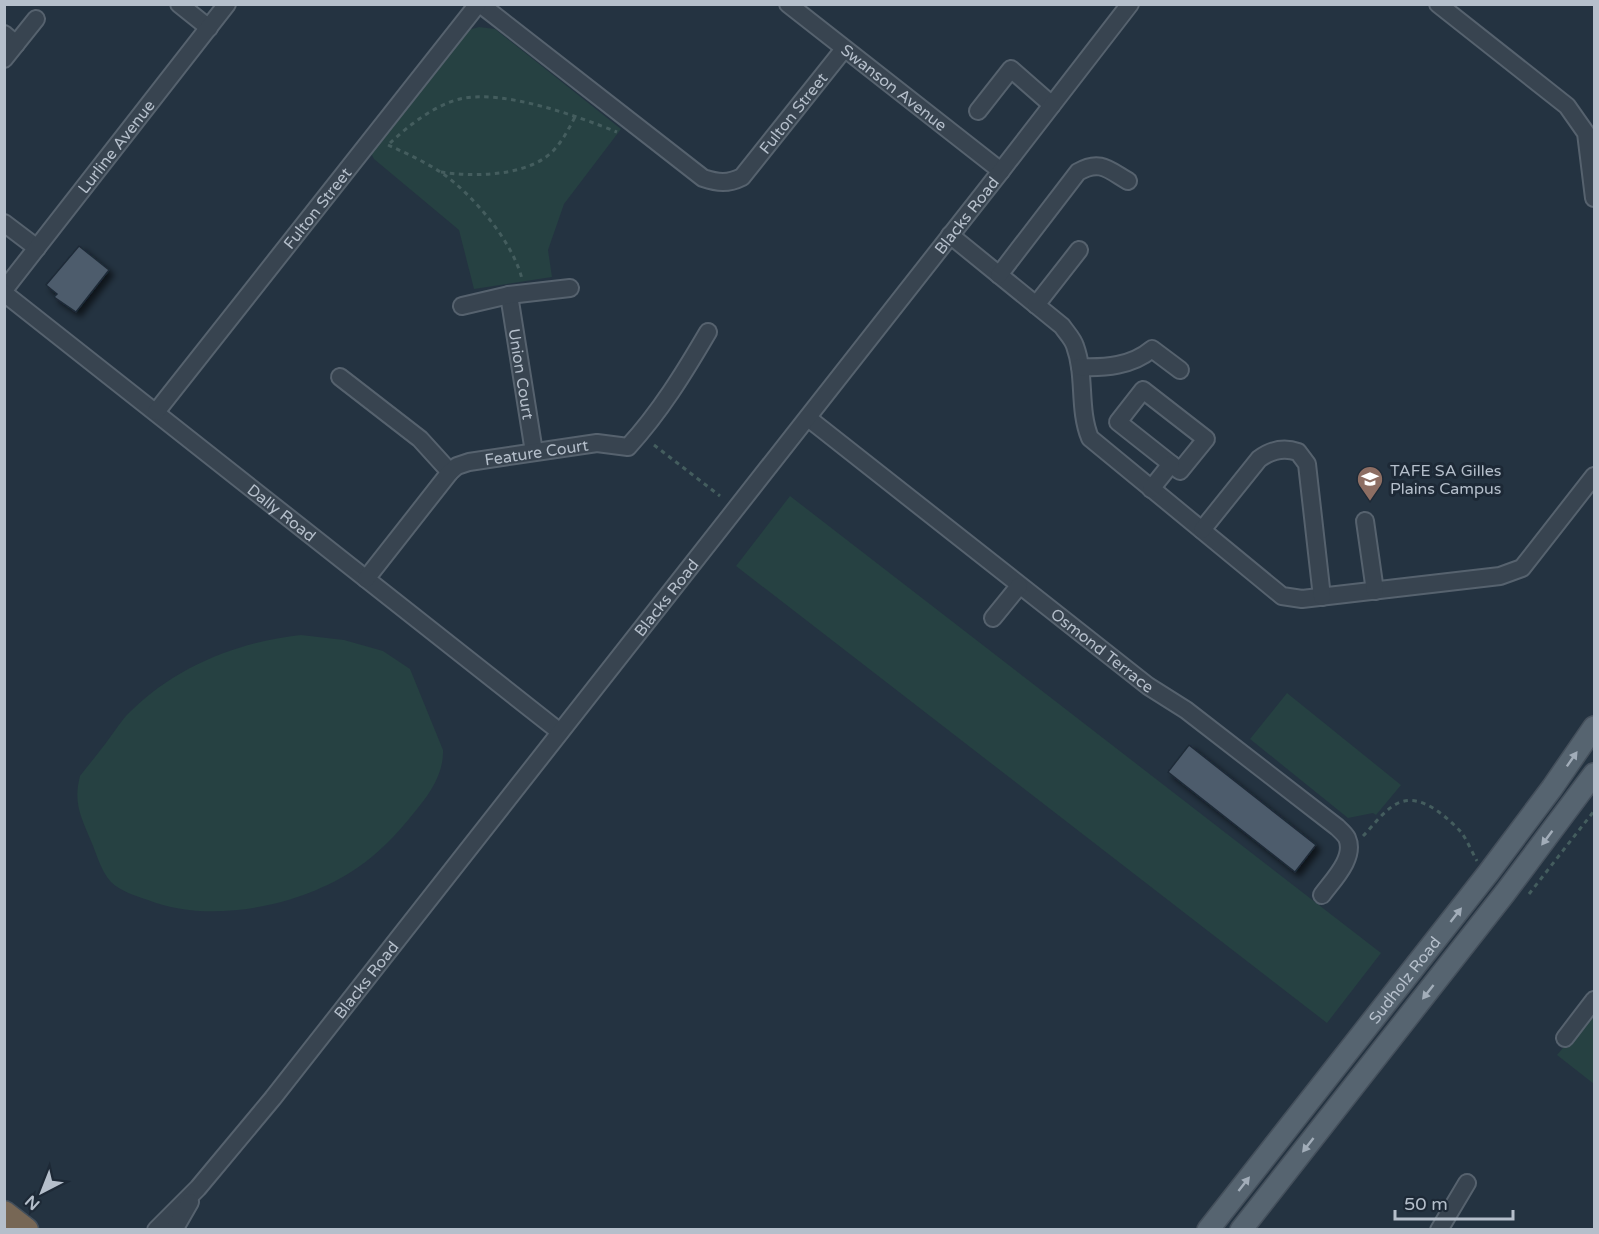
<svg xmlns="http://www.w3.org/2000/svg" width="1599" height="1234" font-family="'Varela Round',sans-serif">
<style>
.green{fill:#264142}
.building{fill:#4d5c6c;stroke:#1f2b38;stroke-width:1.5;filter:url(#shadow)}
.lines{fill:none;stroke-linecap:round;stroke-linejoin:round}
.minor-casing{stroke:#56626e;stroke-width:20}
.major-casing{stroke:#45505c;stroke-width:24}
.highway-casing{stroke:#434f5b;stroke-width:27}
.path{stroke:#445d5e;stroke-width:3;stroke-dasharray:4.5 4.5;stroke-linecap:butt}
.minor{stroke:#384450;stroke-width:16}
.major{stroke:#566470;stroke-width:21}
.highway{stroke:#776755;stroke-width:24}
.oneway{fill:#a2adb9}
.labels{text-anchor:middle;stroke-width:6;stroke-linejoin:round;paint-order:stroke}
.street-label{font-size:16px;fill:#b5bfcb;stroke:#1d2936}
.poi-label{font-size:16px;fill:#b5bfcb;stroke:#1d2936;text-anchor:start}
</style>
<defs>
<filter id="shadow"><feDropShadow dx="4.5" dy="4.5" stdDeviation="3" flood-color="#0009"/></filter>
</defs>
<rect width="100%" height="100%" fill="#243341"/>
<path class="green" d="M479 27 495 29 621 129 564 204 548 250 552 277 474 289 459 230 374 159 371 153 465 31Z
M790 496 1381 953 1327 1023 736 566Z
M301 635 344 640 383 651 410 669 443 750C444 775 428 796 413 814 397 834 378 854 357 868 302 906 210 925 148 900 136 896 120 891 111 882 101 871 97 855 91 841 81 817 73 803 80 776 90 763 101 750 111 736 117 728 123 718 131 711 177 666 238 642 301 635Z
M1287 693 1401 785 1376 815 1373 813 1348 818 1250 739Z
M1594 1011V1084L1557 1055Z"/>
<path class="building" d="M79 246 109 270 76 312 54 297 57 294 46 285Z
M1189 745 1316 845 1295 872 1168 772Z"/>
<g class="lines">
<g class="minor-casing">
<g id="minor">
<path d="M179 4 209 28"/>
<path id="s1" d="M480 4 703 178C718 183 728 184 742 177L844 49"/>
<path id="s2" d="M788 4 1001 171"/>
<path d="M1438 4 1567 106 1586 133 1594 198"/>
<path d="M4 34 16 44"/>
<path d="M4 59 36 19"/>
<path d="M978 111 1011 69 1052 105"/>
<path d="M4 223 37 248"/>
<path d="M950 235 1062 326C1066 332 1073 339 1075 346 1086 376 1078 409 1090 438L1282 596 1302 599 1500 576 1522 568 1594 476"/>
<path d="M999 275 1078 172C1100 159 1109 170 1128 181"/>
<path id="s3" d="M4 290 227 4"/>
<path id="s4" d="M4 293 560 732"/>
<path id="s5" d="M509 295 534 452"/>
<path d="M1036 305 1079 250"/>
<path d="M462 306 509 295 570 288"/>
<path d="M1080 367C1105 368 1132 366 1152 349L1180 370"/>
<path d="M340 377 420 439 450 472"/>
<path d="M1143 390 1206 439 1180 471 1118 422Z"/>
<path id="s6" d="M156 412 478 4"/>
<path id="s7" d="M808 418 1148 686 1186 710 1337 827C1340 830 1345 834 1347 838 1356 858 1332 881 1322 895"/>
<path d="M1151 489 1171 464"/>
<path d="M1365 521 1375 591"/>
<path d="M1202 530 1259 459C1271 450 1284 447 1298 452L1307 464 1322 597"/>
<path id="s8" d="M366 579 450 472 457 466 469 462 597 443 628 447C660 412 684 373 708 332"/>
<path d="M993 618 1019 586"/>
<path d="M1565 1038 1594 1000"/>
<path id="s9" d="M156 1230 198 1188 273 1098 1001 171 1130 4"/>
<path d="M174 1230 190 1202"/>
<path d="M1439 1230 1467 1183"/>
</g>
</g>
<g class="major-casing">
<g id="major">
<path id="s10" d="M1208 1230 1489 872 1552 788 1594 727"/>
<path d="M1241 1230 1505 893 1594 774"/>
</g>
</g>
<g class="highway-casing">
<path id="highway" d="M4 1213 26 1230"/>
</g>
<path class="path" d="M390 143C409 125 435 105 460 99 503 89 577 116 617 132
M388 145C406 153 425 162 442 173 473 195 513 242 522 279
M441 172C472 177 520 176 546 157 560 147 568 130 576 115
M654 445 720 496
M1363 836C1374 825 1386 807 1401 802 1422 794 1448 818 1461 832 1467 840 1472 852 1477 861
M1529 894 1594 811"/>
<use href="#minor" class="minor"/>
<use href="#major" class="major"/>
<use href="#highway" class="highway"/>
</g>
<defs><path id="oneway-solid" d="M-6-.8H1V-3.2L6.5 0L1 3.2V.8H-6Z" transform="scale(1.5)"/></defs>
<g class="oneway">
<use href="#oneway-solid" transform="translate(1572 759) rotate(-55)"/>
<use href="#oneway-solid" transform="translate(1547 838) rotate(127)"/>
<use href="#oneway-solid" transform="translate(1456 915) rotate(-52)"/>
<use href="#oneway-solid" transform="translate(1428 992) rotate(128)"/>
<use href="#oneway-solid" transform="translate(1308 1145) rotate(128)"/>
<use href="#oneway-solid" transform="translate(1244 1184) rotate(-52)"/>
</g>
<defs>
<g id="university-pin" transform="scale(1.35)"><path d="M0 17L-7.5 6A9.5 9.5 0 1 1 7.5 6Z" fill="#8d6e63" stroke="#1d2936"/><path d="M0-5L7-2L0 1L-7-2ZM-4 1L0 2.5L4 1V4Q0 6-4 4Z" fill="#fff"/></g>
</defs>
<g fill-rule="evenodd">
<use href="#university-pin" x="1370" y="479"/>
</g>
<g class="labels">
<g class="street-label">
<text dy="6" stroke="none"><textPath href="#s2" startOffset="135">Swanson Avenue</textPath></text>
<text dy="6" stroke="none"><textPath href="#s1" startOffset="405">Fulton Street</textPath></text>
<text dy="6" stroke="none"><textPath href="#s3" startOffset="182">Lurline Avenue</textPath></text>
<text dy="6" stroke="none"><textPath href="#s6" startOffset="260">Fulton Street</textPath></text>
<text dy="6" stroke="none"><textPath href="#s9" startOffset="1299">Blacks Road</textPath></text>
<text dy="6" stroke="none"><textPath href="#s5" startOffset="80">Union Court</textPath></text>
<text dy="6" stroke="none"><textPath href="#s8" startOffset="226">Feature Court</textPath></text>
<text dy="6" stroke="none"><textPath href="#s4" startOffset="354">Dally Road</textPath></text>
<text dy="6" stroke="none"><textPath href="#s9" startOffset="813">Blacks Road</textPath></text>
<text dy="6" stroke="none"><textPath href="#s7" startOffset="375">Osmond Terrace</textPath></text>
<text dy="6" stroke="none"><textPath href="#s9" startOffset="327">Blacks Road</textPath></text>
<text dy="6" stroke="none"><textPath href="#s10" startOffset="318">Sudholz Road</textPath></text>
</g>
<g class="poi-label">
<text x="1390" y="476">TAFE SA Gilles<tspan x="1390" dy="18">Plains Campus</tspan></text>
</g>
</g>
<rect width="1599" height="1234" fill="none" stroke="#b5bfcb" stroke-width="12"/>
<g transform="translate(42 1192) rotate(222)" stroke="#1d2936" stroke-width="4.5" paint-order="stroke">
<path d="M0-4.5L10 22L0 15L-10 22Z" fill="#b5bfcb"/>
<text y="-9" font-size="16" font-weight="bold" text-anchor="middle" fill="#b5bfcb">N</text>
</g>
<path d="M1395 1210v9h118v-9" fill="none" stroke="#b5bfcb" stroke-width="3"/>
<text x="1404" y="1210" font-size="18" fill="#b5bfcb" stroke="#1d2936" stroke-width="4.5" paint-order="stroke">50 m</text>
</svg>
